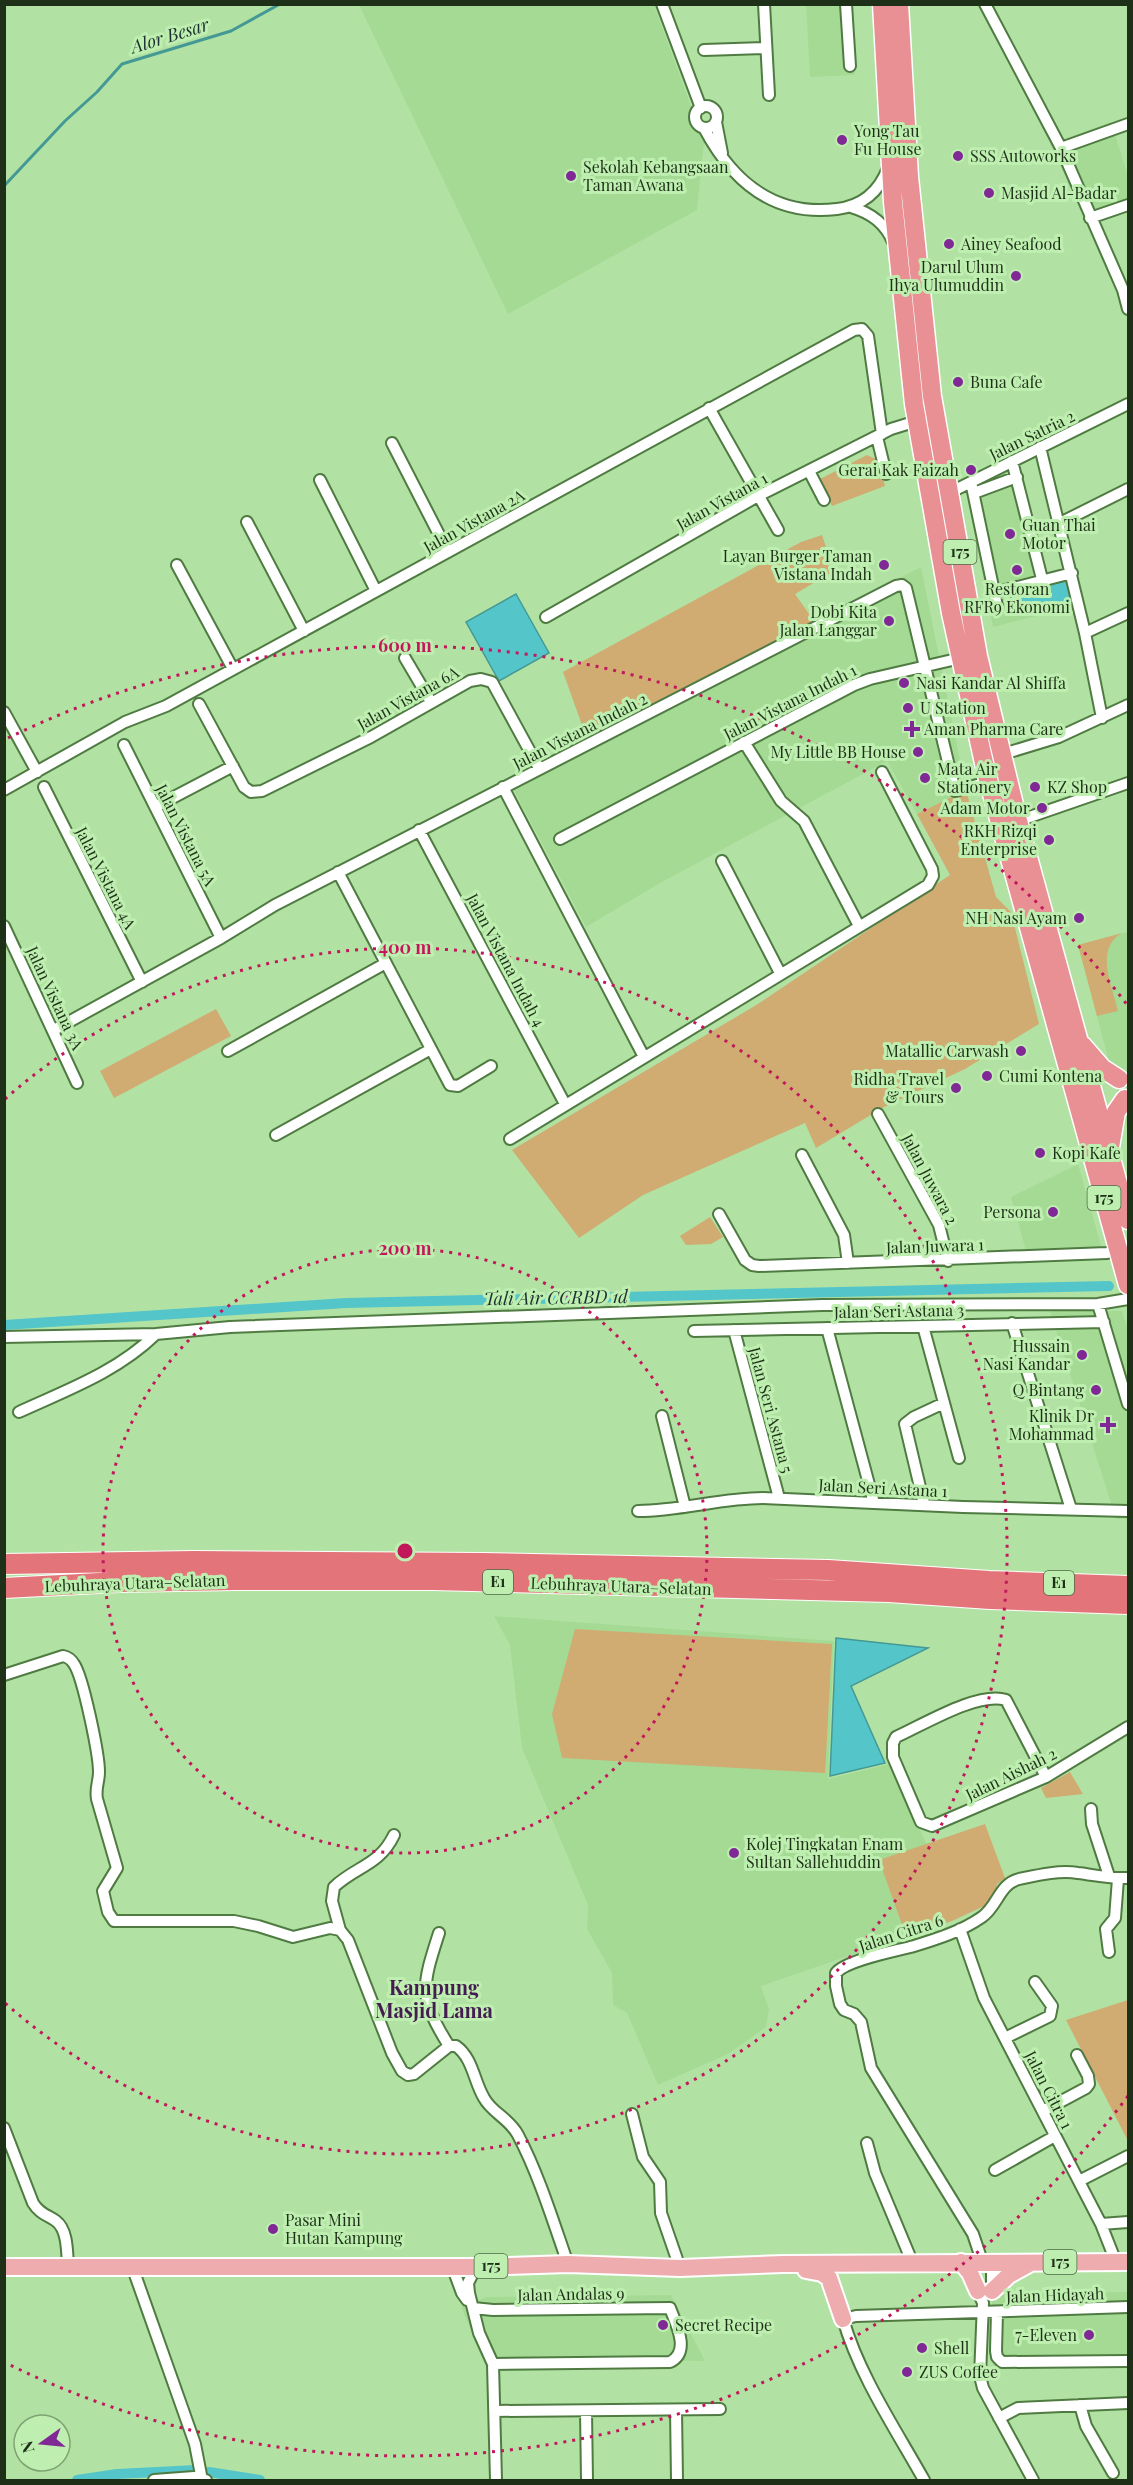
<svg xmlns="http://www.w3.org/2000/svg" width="1133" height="2485" font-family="'Playfair Display',serif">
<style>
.built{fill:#a5da95}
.green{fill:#d0ab72}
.water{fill:#54c6ca;stroke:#449995;stroke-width:1.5}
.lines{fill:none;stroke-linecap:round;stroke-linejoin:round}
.stream{stroke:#449995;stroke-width:3}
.canal{stroke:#54c6ca;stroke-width:10}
.minor-casing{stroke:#4f7b42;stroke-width:14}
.primary-casing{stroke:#fff;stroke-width:20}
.trunk-casing{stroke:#fff;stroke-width:21}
.motorway-casing{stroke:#fff;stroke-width:22}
.minor{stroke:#fff;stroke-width:10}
.primary{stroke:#eeacaf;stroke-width:16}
.trunk{stroke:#e89094;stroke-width:18}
.motorway{stroke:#e3757a;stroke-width:20}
.ring{fill:none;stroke:#c2185b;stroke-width:3;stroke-dasharray:3 6}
.poi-dot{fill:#7f2896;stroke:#beefb0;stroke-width:2}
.labels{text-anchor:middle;stroke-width:6;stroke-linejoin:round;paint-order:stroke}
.shield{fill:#beefb0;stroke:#4e6a46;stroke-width:1.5}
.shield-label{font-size:15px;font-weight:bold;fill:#1e3118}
.poi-label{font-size:16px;fill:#1e3118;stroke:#beefb0;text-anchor:start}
.street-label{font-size:16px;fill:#1e3118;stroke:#beefb0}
.water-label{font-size:18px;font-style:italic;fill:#1c3031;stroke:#beefb0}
.quarter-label{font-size:20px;font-weight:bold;fill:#451c51;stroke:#beefb0}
.centre{fill:#c2185b;stroke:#beefb0;stroke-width:3}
.ring-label{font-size:18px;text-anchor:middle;font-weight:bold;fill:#c2185b;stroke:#beefb0;stroke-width:6;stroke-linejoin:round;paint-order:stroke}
</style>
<rect width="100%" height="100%" fill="#b2e2a3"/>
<path class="built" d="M359 5H654L704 142 697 210 508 314Z
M806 5H851L855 75 810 77Z
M1111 122 1128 176V211L1088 224 1050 144Z
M1013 459 1053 612 993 627 965 485Z
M921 567 966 790 917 814 887 761 660 883 586 927 508 779Z
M1128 932V1133L1078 945Z
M1078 1164 1104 1256 1029 1262 1011 1197Z
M1050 1311H1122L1128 1331V1519H1116Z
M494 1616 834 1641 828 1779 889 1764 927 1845 880 1860 906 1936 761 1986 769 2009 766 2027 728 2054 658 2085 627 2013 613 2005 612 1973 587 1929 588 1905 522 1748 510 1645Z
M1128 2292V2366L993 2367 992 2294Z
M671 2295 705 2361 483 2358 461 2307 486 2297Z"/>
<path class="green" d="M867 455 878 460 885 486 832 506 818 480Z
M822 535 834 571 795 594 814 621 587 739 563 672 801 542Z
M966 790 996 897 1011 912 1039 1024 965 1069 884 1107 816 1148 805 1123 643 1195 579 1238 512 1150 758 1004 950 875 917 814Z
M1122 933C1094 949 1112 985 1118 1011L1097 1016 1078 945Z
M216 1009 231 1036 114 1098 100 1071Z
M710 1217 723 1237 711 1244 686 1245 680 1236Z
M575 1629 832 1644 825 1773 562 1758 552 1714Z
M1070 1772 1083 1794 1046 1798 1041 1788Z
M985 1824 1005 1878 997 1884 995 1901 952 1921 906 1936 879 1860Z
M1128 2000V2141L1066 2020Z"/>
<path class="water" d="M1067 577 1073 601 1015 615 1010 591Z
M516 594 549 653 499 681 466 622Z
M836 1638 928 1648 851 1686 885 1763 830 1776Z"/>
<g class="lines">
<path class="stream" d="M4 186 65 121 97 92 122 64 231 31 280 4"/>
<path class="canal" d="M4 1325 346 1303 1109 1286
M209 2472 260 2480
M77 2480 117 2474 196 2470"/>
<g class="minor-casing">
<path id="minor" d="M662 4 701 108
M764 4 769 95
M846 4 850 66
M985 4 1061 148 1123 290 1128 309
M704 50 766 48
M695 117a11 11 0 1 1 22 0a11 11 0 1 1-22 0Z
M716 122 722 153
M704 128C732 181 773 217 837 209 862 206 879 192 888 168
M1061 148 1128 124
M851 207C871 213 885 223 893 242
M1090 218 1128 205
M709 408 778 530
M877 437 886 474
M392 443 448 552
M1040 447 1085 633 1102 718
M1012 461 1042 579
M809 471 824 500
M320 480 376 591
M971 482 997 606
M949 493 1128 404
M974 493 1017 477
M247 522 304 631
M1060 523 1128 489
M177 565 233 669
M994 593 1072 573
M546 617 758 496 891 429 917 421
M1085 633 1128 613
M405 658 431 702
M199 704 244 787 251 792 262 791 371 737 470 681 481 679 492 682 539 768
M4 712 37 772
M744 742 781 801 804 821 859 926
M124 745 221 938
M1000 755 1059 737 1128 705
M44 787 142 982
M503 787 644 1057
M4 790 125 722 166 706 854 330 862 329 868 336 882 434
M155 807 233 766
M1018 821 1128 783
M419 830 565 1104
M560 839 854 685 870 679 961 658
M722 861 780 973
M338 872 450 1085 458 1086 491 1066
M4 926 77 1083
M54 1030 221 938 275 905 896 586 902 585 906 588 955 791 977 785 990 786
M228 1051 386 963
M878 1114 939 1225 948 1261
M276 1135 431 1049
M510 1139 928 885 933 876 932 869 882 772
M802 1155 844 1235 848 1263
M719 1214 745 1260 752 1265 759 1266 1107 1253 1119 1250
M1098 1304 1128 1404
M1012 1323 1071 1509
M923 1326 959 1458
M827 1328 874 1503
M734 1330 779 1498
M694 1331 1104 1322
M4 1337 156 1334 230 1327 822 1305 1098 1304 1128 1299
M19 1412C67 1390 117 1372 156 1334
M662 1416 685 1507
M924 1504 905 1424 914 1417 944 1403
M638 1511C680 1511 721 1498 763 1498L963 1507 1128 1511
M4 1675 63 1656C68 1657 71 1659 74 1664 83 1677 99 1754 99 1772 99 1782 95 1788 97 1799L117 1868 103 1891 108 1912 114 1921H234L258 1926 293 1937 330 1928 340 1930 348 1940 392 2053 402 2071 408 2075 414 2074 449 2046H456C473 2058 474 2082 484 2098 492 2113 509 2118 518 2135 539 2175 553 2221 568 2264
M1046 1777 1006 1700C978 1691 923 1725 896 1737L893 1743V1757L921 1822 932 1826 1046 1777 1128 1727
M1091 1809 1092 1824 1109 1876
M960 1929 984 1998 1101 2224 1116 2262
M340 1930 332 1901 334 1887C356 1866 379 1866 394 1835
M439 1933C422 1986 418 1996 449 2046
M1109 1952 1106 1929 1115 1918 1118 1879
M1005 2038 1050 2016 1052 2006 1035 1982
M1043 2111 1086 2088 1089 2084 1088 2076 1077 2055
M632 2114 643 2157 660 2182 661 2213 680 2268
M4 2128 33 2203C39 2213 47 2215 56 2221 68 2230 67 2253 68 2267
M867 2143 875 2173 913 2264
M995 2170 1055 2136
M1079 2181 1128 2156
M1101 2224 1128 2222
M983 2264 973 2234 871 2068 861 2022 854 2014 844 2010 840 2004 836 1986V1973C846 1960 896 1951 914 1946 937 1939 962 1931 982 1917 998 1906 999 1884 1019 1879 1038 1875 1059 1870 1078 1873 1095 1875 1111 1879 1128 1878
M132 2266 195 2444 202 2480
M452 2266 462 2293 467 2300
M476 2267 468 2283 469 2293 479 2333 493 2364 496 2480
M978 2285V2291L983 2303 980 2376 983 2388 1033 2480
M991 2293 992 2291V2264
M473 2308 493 2310 670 2308C676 2324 691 2352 670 2362L493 2364
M997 2312 996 2351 997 2357 1002 2362 1128 2361
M1080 2405 1086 2426 1113 2473
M676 2410 677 2480
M495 2411 720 2409
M586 2411 587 2480
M999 2418 1018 2408 1128 2403
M154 2480 194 2477 206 2480
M924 2480C896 2430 859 2375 843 2319L856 2316 1128 2307"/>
</g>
<g class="primary-casing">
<path id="primary" d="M961 2262 970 2273 978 2291
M4 2267H476L568 2264 680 2268 783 2264 1128 2262
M806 2270 822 2273 829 2278 843 2319
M992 2291 1009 2275 1029 2264"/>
</g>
<g class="trunk-casing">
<path id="trunk" d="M882 4 893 202 914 404 951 613 986 772 1128 1285
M899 4 909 177 932 396 978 656 1018 821 1128 1220
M1082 1045 1102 1068 1119 1079
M1110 1147 1116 1112 1125 1099"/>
</g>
<g class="motorway-casing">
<path id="motorway" d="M4 1564 194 1561 482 1563 828 1570 989 1581 1128 1586
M4 1588 119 1582 237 1580H434L889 1592 990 1599 1128 1604"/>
</g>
<use href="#minor" class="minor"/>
<use href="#primary" class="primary"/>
<use href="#trunk" class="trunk"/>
<use href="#motorway" class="motorway"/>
</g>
<g class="ring">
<circle cx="405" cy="1551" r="302"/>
<path d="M5 1099A603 603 0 1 1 5 2003"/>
<path d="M1128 2096A905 905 0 0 1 8 2364M8 738A905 905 0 0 1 1128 1006"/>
</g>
<g class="poi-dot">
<circle cx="842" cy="140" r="6"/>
<circle cx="958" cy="156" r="6"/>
<circle cx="571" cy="176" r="6"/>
<circle cx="989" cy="193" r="6"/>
<circle cx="949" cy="244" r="6"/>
<circle cx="1016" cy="276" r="6"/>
<circle cx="958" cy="382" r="6"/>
<circle cx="971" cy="470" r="6"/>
<circle cx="1010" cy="534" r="6"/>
<circle cx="884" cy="565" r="6"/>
<circle cx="1017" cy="570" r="6"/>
<circle cx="889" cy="621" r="6"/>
<circle cx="904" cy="683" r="6"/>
<circle cx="908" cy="708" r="6"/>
<path d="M909 720h6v6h6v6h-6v6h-6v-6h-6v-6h6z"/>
<circle cx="918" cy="752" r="6"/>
<circle cx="925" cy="778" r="6"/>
<circle cx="1035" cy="787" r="6"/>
<circle cx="1042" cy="808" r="6"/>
<circle cx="1049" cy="840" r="6"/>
<circle cx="1079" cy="918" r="6"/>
<circle cx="1021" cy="1051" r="6"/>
<circle cx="987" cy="1076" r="6"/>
<circle cx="956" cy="1088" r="6"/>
<circle cx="1040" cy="1153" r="6"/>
<circle cx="1053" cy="1212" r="6"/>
<circle cx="1082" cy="1355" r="6"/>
<circle cx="1096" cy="1390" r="6"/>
<path d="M1105 1416h6v6h6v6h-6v6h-6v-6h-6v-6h6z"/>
<circle cx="734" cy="1853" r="6"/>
<circle cx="273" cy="2229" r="6"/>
<circle cx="663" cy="2325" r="6"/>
<circle cx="1089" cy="2335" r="6"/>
<circle cx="922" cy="2348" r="6"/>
<circle cx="907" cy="2372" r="6"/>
</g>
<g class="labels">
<g class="shield">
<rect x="943.5" y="540" width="33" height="24" rx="4.5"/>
<rect x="1087.5" y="1186" width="33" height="24" rx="4.5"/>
<rect x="483" y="1570" width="30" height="24" rx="4.5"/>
<rect x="1044" y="1571" width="30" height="24" rx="4.5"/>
<rect x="1043.5" y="2250" width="33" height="24" rx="4.5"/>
<rect x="474.5" y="2254" width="33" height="24" rx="4.5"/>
</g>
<g class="shield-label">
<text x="960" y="557">175</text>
<text x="1104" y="1203">175</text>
<text x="498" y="1587">E1</text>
<text x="1059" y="1588">E1</text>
<text x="1060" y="2267">175</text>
<text x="491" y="2271">175</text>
</g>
<g class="poi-label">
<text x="854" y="137">Yong Tau<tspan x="854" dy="18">Fu House</tspan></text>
<text x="970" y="162">SSS Autoworks</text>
<text x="583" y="173">Sekolah Kebangsaan<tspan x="583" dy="18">Taman Awana</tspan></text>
<text x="1001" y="199">Masjid Al-Badar</text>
<text x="961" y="250">Ainey Seafood</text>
<text x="1004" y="273" text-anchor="end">Darul Ulum<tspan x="1004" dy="18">Ihya Ulumuddin</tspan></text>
<text x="970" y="388">Buna Cafe</text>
<text x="959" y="476" text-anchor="end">Gerai Kak Faizah</text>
<text x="1022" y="531">Guan Thai<tspan x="1022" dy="18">Motor</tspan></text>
<text x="872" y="562" text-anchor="end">Layan Burger Taman<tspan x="872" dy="18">Vistana Indah</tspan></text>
<text x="1017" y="595" text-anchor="middle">Restoran<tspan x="1017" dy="18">RFR9 Ekonomi</tspan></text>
<text x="877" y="618" text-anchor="end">Dobi Kita<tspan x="877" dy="18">Jalan Langgar</tspan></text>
<text x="916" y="689">Nasi Kandar Al Shiffa</text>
<text x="920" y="714">U Station</text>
<text x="924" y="735">Aman Pharma Care</text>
<text x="906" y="758" text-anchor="end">My Little BB House</text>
<text x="937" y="775">Mata Air<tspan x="937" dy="18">Stationery</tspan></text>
<text x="1047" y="793">KZ Shop</text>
<text x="1030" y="814" text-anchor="end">Adam Motor</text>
<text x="1037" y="837" text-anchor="end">RKH Rizqi<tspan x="1037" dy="18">Enterprise</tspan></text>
<text x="1067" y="924" text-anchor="end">NH Nasi Ayam</text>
<text x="1009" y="1057" text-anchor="end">Matallic Carwash</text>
<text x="999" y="1082">Cumi Kontena</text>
<text x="944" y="1085" text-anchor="end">Ridha Travel<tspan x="944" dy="18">&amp; Tours</tspan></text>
<text x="1052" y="1159">Kopi Kafe</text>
<text x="1041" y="1218" text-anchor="end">Persona</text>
<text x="1070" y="1352" text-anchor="end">Hussain<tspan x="1070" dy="18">Nasi Kandar</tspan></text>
<text x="1084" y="1396" text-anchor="end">Q Bintang</text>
<text x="1094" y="1422" text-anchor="end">Klinik Dr<tspan x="1094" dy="18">Mohammad</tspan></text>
<text x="746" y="1850">Kolej Tingkatan Enam<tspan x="746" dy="18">Sultan Sallehuddin</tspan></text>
<text x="285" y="2226">Pasar Mini<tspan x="285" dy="18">Hutan Kampung</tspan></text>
<text x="675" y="2331">Secret Recipe</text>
<text x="1077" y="2341" text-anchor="end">7-Eleven</text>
<text x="934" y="2354">Shell</text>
<text x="919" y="2378">ZUS Coffee</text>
</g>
<g class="street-label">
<text transform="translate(1032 435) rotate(-26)" y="6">Jalan Satria 2</text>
<text transform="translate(722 501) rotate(-29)" y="6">Jalan Vistana 1</text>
<text transform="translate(474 521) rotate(-29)" y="6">Jalan Vistana 2A</text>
<text transform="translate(408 698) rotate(-29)" y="6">Jalan Vistana 6A</text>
<text transform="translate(790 702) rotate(-27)" y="6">Jalan Vistana Indah 1</text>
<text transform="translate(580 731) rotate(-27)" y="6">Jalan Vistana Indah 2</text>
<text transform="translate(186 835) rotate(63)" y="6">Jalan Vistana 5A</text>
<text transform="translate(106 878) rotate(63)" y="6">Jalan Vistana 4A</text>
<text transform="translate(506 960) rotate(62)" y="6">Jalan Vistana Indah 4</text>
<text transform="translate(55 998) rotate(65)" y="6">Jalan Vistana 3A</text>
<text transform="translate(930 1179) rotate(62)" y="6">Jalan Juwara 2</text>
<text transform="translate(935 1246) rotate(-2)" y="6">Jalan Juwara 1</text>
<text transform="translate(899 1311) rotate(-1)" y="6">Jalan Seri Astana 3</text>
<text transform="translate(771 1410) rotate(75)" y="6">Jalan Seri Astana 5</text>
<text transform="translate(883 1488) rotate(3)" y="6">Jalan Seri Astana 1</text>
<text transform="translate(135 1583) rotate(-2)" y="6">Lebuhraya Utara–Selatan</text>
<text transform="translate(621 1586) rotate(2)" y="6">Lebuhraya Utara–Selatan</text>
<text transform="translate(1011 1774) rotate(-26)" y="6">Jalan Aishah 2</text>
<text transform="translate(901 1933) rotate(-18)" y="6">Jalan Citra 6</text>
<text transform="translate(1049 2090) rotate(63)" y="6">Jalan Citra 1</text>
<text transform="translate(571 2294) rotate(-1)" y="6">Jalan Andalas 9</text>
<text transform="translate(1055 2295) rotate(-2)" y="6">Jalan Hidayah</text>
</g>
<g class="water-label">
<text transform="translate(170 36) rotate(-17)" y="6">Alor Besar</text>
<text transform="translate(556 1298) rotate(-1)" y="6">Tali Air CCRBD 1d</text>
</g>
<g class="quarter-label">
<text x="434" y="1995">Kampung<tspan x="434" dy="23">Masjid Lama</tspan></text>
</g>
</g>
<circle cx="405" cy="1551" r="9" class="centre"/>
<g class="ring-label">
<text x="405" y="652">600 m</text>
<text x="405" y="954">400 m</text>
<text x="405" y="1255">200 m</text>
</g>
<rect width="1133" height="2485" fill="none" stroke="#1e3118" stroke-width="12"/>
<g transform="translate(42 2443) rotate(255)"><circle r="28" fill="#beefb0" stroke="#7ea373" stroke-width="1.5"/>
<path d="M0-4.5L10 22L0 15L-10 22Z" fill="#7f2896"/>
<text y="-9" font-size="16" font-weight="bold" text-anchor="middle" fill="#1e3118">N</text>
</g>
</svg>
